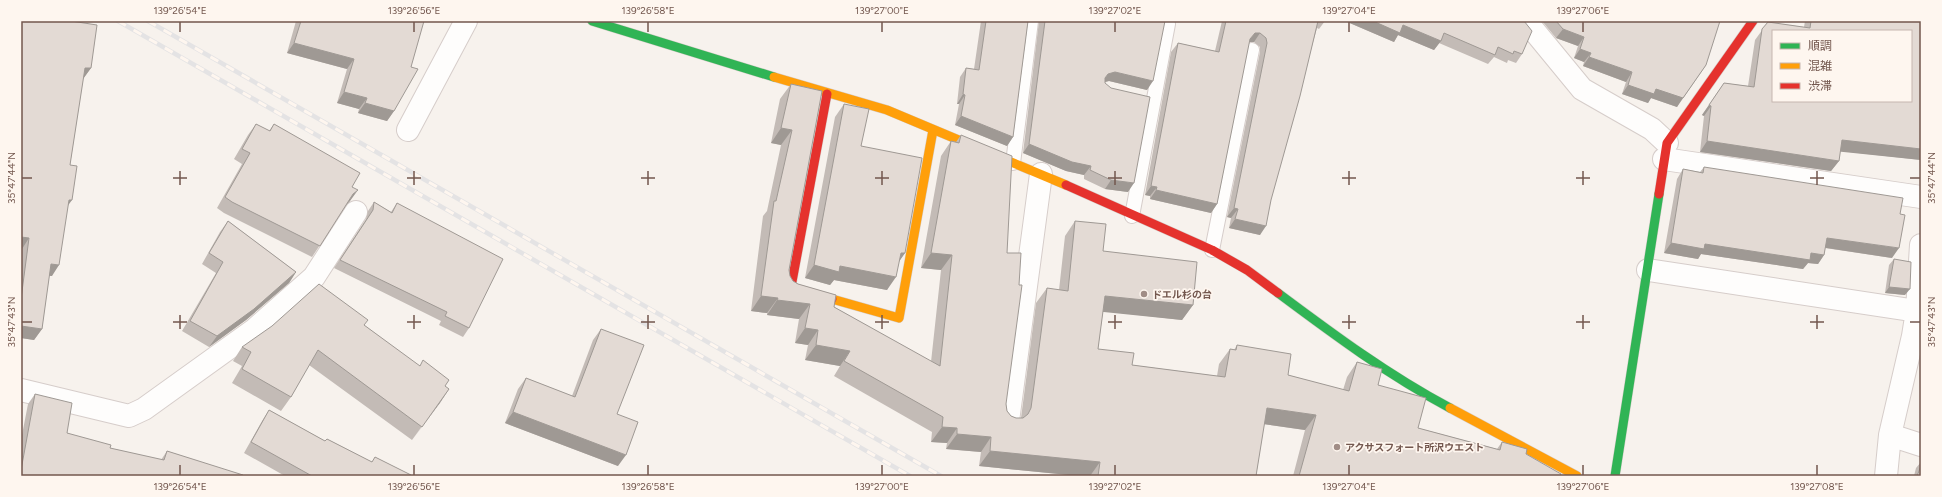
<svg xmlns="http://www.w3.org/2000/svg" width="1942" height="497" font-family="Figtree,'Noto Sans JP',sans-serif">
<style>
.lines{fill:none;stroke-linecap:round;stroke-linejoin:round}
.lane-casing{stroke:#d6cdca;stroke-width:16}
.street-casing{stroke:#d6cdca;stroke-width:24}
.fast-casing{stroke:#d6cdc9;stroke-width:10}
.slow-casing{stroke:#d6cdc9;stroke-width:10}
.jam-casing{stroke:#d6cdc9;stroke-width:10}
.lane{stroke:#fefdfc;stroke-width:14}
.street{stroke:#fefdfc;stroke-width:22}
.fast{stroke:#30b455;stroke-width:9}
.slow{stroke:#ff9f0a;stroke-width:9}
.jam{stroke:#e5322d;stroke-width:9}
.rail-casing{stroke:#e4e3e4;stroke-width:4.5}
.rail{stroke:#fef6ef;stroke-width:3;stroke-dasharray:9;stroke-linecap:butt}
.wall{fill:#c3bbb6}
.shaded-wall{fill:#9f9994}
.building{fill:#e3dad4;stroke:#9f9994;fill-rule:evenodd}
.ticks{fill:none;stroke:#73574e;stroke-width:1.5}
.poi-dot{fill:#a18d86;stroke:#fef6ef;stroke-width:1.5}
.labels{text-anchor:middle;stroke-width:3.5;stroke-linejoin:round;paint-order:stroke}
.poi-label{font-size:10px;font-weight:bold;fill:#73574e;stroke:#fef6ef;text-anchor:start}
.neatline{fill:none;stroke:#73574e;stroke-width:1.5}
.ticks-label{font-size:10px;text-anchor:middle;fill:#73574e}
</style>
<rect width="100%" height="100%" fill="#f7f2ed"/>
<g class="lines">
<g class="lane-casing">
<path id="lane" d="M1013 163 1031 21
M1132 216 1168 24
M1212 250 1252 50"/>
</g>
<g class="street-casing">
<path id="street" d="M1526 21 1582 89 1652 129 1667 143
M408 130 466 21
M1664 159 1921 197
M1648 270 1917 311
M21 390 129 416 144 409 254 330 314 277 356 212
M1008 421 1041 174
M1890 435 1921 445
M1886 476 1890 435 1913 336 1917 311 1921 245"/>
</g>
<g class="fast-casing">
<path id="fast" d="M592 21 774 77
M1278 293C1333 334 1388 375 1450 408
M1615 476 1659 194"/>
</g>
<g class="slow-casing">
<path id="slow" d="M774 77 887 110 1066 185
M832 299 899 318 933 130
M1450 408 1577 476"/>
</g>
<g class="jam-casing">
<path id="jam" d="M827 94 791 287 832 299
M1066 185 1212 250 1247 270 1278 293
M1659 194 1667 143 1753 21"/>
</g>
<use href="#lane" class="lane"/>
<use href="#street" class="street"/>
<use href="#fast" class="fast"/>
<use href="#slow" class="slow"/>
<use href="#jam" class="jam"/>
<g class="rail-casing">
<path id="rail" d="M118 21 910 476
M148 21 941 476"/>
</g>
<use href="#rail" class="rail"/>
</g>
<path class="wall" d="M21 21 91 68 83 79 70 165 68 205 52 276H49L42 329 34 340 21 338V254L22 249Z
M296 21H424L394 111 387 121 358 113 359 109 337 103 347 69 287 53Z
M981 21H1028L1013 137 1007 146 955 125 959 104H957L960 77 966 68 974 69Z
M1039 21H1165L1147 90 1109 81 1105 82 1128 192 1105 189 1084 179V175L1066 171 1023 153Z
M1222 21H1325L1319 29 1317 28 1260 235 1229 228 1231 218 1227 217 1260 52V47L1254 42H1249L1217 204 1211 213 1150 199V196L1145 195 1171 52 1178 43 1215 51Z
M1345 21H1524L1522 54 1516 63 1508 60 1507 63 1494 57 1488 64 1439 43 1434 50 1398 35 1394 42Z
M1542 21H1720L1677 107 1651 98 1648 103 1622 94 1626 82 1583 66 1584 62 1574 58 1578 46 1556 38Z
M1805 21H1921V160L1840 151 1839 161 1831 171 1700 152 1704 116 1702 115 1724 83 1748 86 1755 40 1768 22 1804 27Z
M791 84 822 91 789 270 790 276 793 281 834 307 931 362 941 270 921 268 941 156 951 141 956 142 961 135 1007 253 1006 404 1007 411 1011 416 1016 418H1021L1036 303 1047 288 1059 290 1065 236 1075 221 1103 251 1193 305 1182 320 1103 311 1098 349 1132 365 1217 376 1219 364 1230 349 1234 350 1237 345 1288 375 1343 390 1347 377 1357 362 1418 428 1497 449 1502 442 1526 454 1560 476H1293L1305 430 1264 424 1256 476H1079L979 466 981 452 946 449 947 443 931 442 932 432 834 376 840 366 805 360 808 345 795 343 799 319 767 315V313L751 311 763 216 767 211 781 145 771 143 780 99Z
M844 104 861 146 905 253 899 261 887 290 834 280 830 285 805 278 835 117Z
M256 124 269 131 274 124 352 187 350 201 347 204 312 257 224 213 217 208 242 164 234 159 248 135Z
M1704 167 1892 258 1825 248 1824 255 1818 264 1808 263 1803 269 1701 254 1698 259 1664 253 1677 179 1683 169 1700 172Z
M374 202 391 212 397 203 469 328 463 337 439 325 441 321 334 268 366 219 368 211Z
M228 221 296 272 289 283 246 320 209 347 182 331 216 273 202 264 220 232Z
M1894 259 1905 295 1885 293 1889 265Z
M364 325 449 389 412 440 309 365 291 397 281 411 232 383 242 366 233 361 242 347Z
M601 329 617 414 618 466 505 423 518 389 526 378 572 396 593 340Z
M35 394 67 433 110 448 161 460 167 451 242 476H21V440L28 404Z
M269 410 325 441 327 439 372 462 375 457 410 476H285L244 453 262 421Z
M1921 462V476H1914L1916 468Z"/>
<path class="shaded-wall" d="M1345 21H1373L1403 25 1441 41 1434 50 1398 35 1394 42Z
M1563 29 1584 37 1578 46 1556 38Z
M1255 33H1260L1254 42H1249L1250 39Z
M294 43 354 59 347 69 287 53Z
M1580 49 1591 53 1584 62 1574 58Z
M1589 57 1632 72 1626 82 1583 66Z
M1706 65 1677 107 1651 98 1648 103 1622 94 1628 85 1656 89Z
M85 68H91L83 79Z
M1115 72 1153 81 1147 90 1109 81 1101 83 1108 74Z
M344 92 367 98 359 109 337 103Z
M963 94 965 95 959 104H957Z
M365 103 394 111 387 121 358 113Z
M1709 105 1711 106 1704 116 1702 115Z
M961 116 1013 137 1007 146 955 125Z
M781 128 792 130 781 145 771 143Z
M1842 140 1921 149V160L1834 151Z
M1707 141 1839 161 1831 171 1700 152Z
M1029 144 1091 166 1084 175 1066 171 1023 153Z
M1111 180 1134 183 1128 192 1105 189Z
M1151 186 1157 187 1150 196 1145 195Z
M358 190 350 201 346 205 353 194Z
M1156 190 1217 204 1211 213 1150 199Z
M69 200H72L64 211Z
M1234 208 1238 209 1231 218 1227 217Z
M1235 219 1266 226 1260 235 1229 228Z
M21 237 29 238 22 249H21Z
M1827 238 1899 248 1892 258 1820 247Z
M1671 243 1705 244 1811 253 1824 255 1818 264 1808 263 1803 269 1701 254 1698 259 1664 253Z
M901 253H905L896 266Z
M931 253 952 255 941 270 921 268Z
M51 264 59 265 52 276 43 275Z
M814 265 840 266 896 277 887 290 834 280 830 285 805 278Z
M296 272 289 283 246 320 209 347 217 336Z
M1889 287 1910 289 1905 295 1885 293Z
M761 296 778 298 767 313 751 311Z
M1105 296 1193 305 1182 320 1094 311Z
M777 300 810 304 799 319 767 315Z
M21 326 42 329 34 340 21 338Z
M805 328 818 330 808 345 795 343Z
M816 345 850 351 840 366 805 360Z
M449 389 440 403 412 440 422 427Z
M1267 408 1316 415 1305 430 1256 423Z
M513 412 626 455 618 466 505 423Z
M942 427 957 428 947 443 931 442Z
M957 434 991 437 981 452 946 449Z
M990 451 1100 462 1090 476H1079L979 466Z"/>
<path class="building" d="M21 21H71L97 25 91 68H85L70 165 77 166 72 200H69L59 265 51 264 42 329 21 326V299L29 238 21 237Z
M301 21H424L411 67 418 69 394 111 365 103 367 98 344 92 354 59 294 43Z
M986 21H1028L1013 137 961 116 965 95 963 94 966 68 979 70Z
M1045 21H1165L1153 81 1115 72 1108 74 1105 78V83L1111 88 1150 97 1134 183 1111 180 1090 170 1091 166 1072 162 1029 144Z
M1226 21H1318L1300 96 1271 200 1266 226 1235 219 1238 209 1234 208 1267 43 1266 38 1260 33H1255L1250 39 1217 204 1156 190 1157 187 1151 186 1178 43 1219 52Z
M1373 21H1524L1532 31 1522 54 1514 51 1513 54 1498 47 1495 55 1444 33 1441 41 1403 25 1400 33Z
M1556 21H1720L1706 65 1683 98 1656 89 1654 94 1628 85 1632 72 1589 57 1591 53 1580 49 1584 37 1563 29Z
M1811 21H1921V149L1842 140 1839 161 1707 141 1711 106 1709 105 1724 83 1754 87 1762 29 1768 22 1810 28ZM1773 31H1911V101H1773Z
M791 84 822 91 789 270 790 276 793 281 798 284 836 295 834 307 940 366 952 255 931 253 951 141 959 143 961 135 1012 156 1007 253H1021L1019 285H1022L1006 404 1007 411 1011 416 1016 418H1023L1028 414 1031 408 1047 288 1068 291 1075 221 1106 224 1103 251 1197 262 1193 305 1105 296 1098 349 1134 353 1132 365 1225 377 1230 349 1236 350 1237 345 1291 354 1288 375 1349 391 1357 362 1382 369 1378 385 1426 398 1418 428 1500 450 1502 442 1527 449 1526 454 1561 474 1560 476H1299L1316 415 1267 408 1256 476H1098L1100 462 990 451 991 437 957 434V428L942 427 943 417 844 361 850 351 816 345 818 330 805 328 810 304 777 300 778 298 761 296 774 201H776L792 130 781 128Z
M844 104 869 109 861 146 922 158 905 253H901L896 277 840 266 839 272 814 265Z
M256 124 270 131 274 124 360 173 352 187 358 190 353 194 320 246 232 202 225 197 250 153 242 149Z
M1704 167 1903 198 1900 214 1905 215 1899 248 1827 238 1824 255 1811 253 1810 260 1705 244 1704 249 1671 243 1683 169 1703 173Z
M374 202 392 213 397 203 503 259 469 328 445 316 447 312 340 260 373 210Z
M228 221 296 272 254 309 217 336 190 321 223 262 209 253Z
M1894 259 1911 262 1910 289 1889 287Z
M319 284 368 320 364 325 420 366 423 360 449 380 445 386 449 389 422 427 318 350 291 397 242 369 251 352 242 347 272 326Z
M601 329 644 345 617 414 638 422 626 455 513 412 526 378 575 397Z
M35 394 72 403 67 433 111 445 110 448 164 460 167 451 243 475 242 476H21V470Z
M269 410 325 441 327 439 372 462 375 457 411 475 410 476H312L251 442Z
M1921 466V476H1917Z"/>
<path class="ticks" d="M180 22V32M414 22V32M648 22V32M882 22V32M1115 22V32M1349 22V32M1583 22V32M180 171V185M414 171V185M648 171V185M882 171V185M1115 171V185M1349 171V185M1583 171V185M1817 171V185M22 178H32M173 178H187M407 178H421M641 178H655M875 178H889M1108 178H1122M1342 178H1356M1576 178H1590M1810 178H1824M1910 178H1920M180 315V329M414 315V329M648 315V329M882 315V329M1115 315V329M1349 315V329M1583 315V329M1817 315V329M22 322H32M173 322H187M407 322H421M641 322H655M875 322H889M1108 322H1122M1342 322H1356M1576 322H1590M1810 322H1824M1910 322H1920M180 465V475M414 465V475M648 465V475M882 465V475M1115 465V475M1349 465V475M1583 465V475M1817 465V475"/>
<g class="poi-dot">
<circle cx="1144" cy="294" r="4"/>
<circle cx="1337" cy="447" r="4"/>
</g>
<g class="labels">
<g class="poi-label">
<text x="1152" y="298">ドエル杉の台</text>
<text x="1345" y="451">アクサスフォート所沢ウエスト</text>
</g>
</g>
<rect width="1942" height="497" fill="none" stroke="#fef6ef" stroke-width="44"/>
<rect x="1772" y="30" width="140" height="72" fill="#fef6ef" stroke="#c6b6af"/>
<rect x="1780" y="43" width="20" height="6" fill="#30b455" stroke="#c6b6af"/>
<text x="1808" y="50" font-size="12" fill="#73574e">順調</text>
<rect x="1780" y="63" width="20" height="6" fill="#ff9f0a" stroke="#c6b6af"/>
<text x="1808" y="70" font-size="12" fill="#73574e">混雑</text>
<rect x="1780" y="83" width="20" height="6" fill="#e5322d" stroke="#c6b6af"/>
<text x="1808" y="90" font-size="12" fill="#73574e">渋滞</text>
<rect x="22" y="22" width="1898" height="453" class="neatline"/>
<g class="ticks-label">
<text x="180" y="14">139°26'54"E</text>
<text x="414" y="14">139°26'56"E</text>
<text x="648" y="14">139°26'58"E</text>
<text x="882" y="14">139°27'00"E</text>
<text x="1115" y="14">139°27'02"E</text>
<text x="1349" y="14">139°27'04"E</text>
<text x="1583" y="14">139°27'06"E</text>
<text transform="translate(11 178) rotate(-90)" y="4">35°47'44"N</text>
<text transform="translate(1931 178) rotate(-90)" y="4">35°47'44"N</text>
<text transform="translate(11 322) rotate(-90)" y="4">35°47'43"N</text>
<text transform="translate(1931 322) rotate(-90)" y="4">35°47'43"N</text>
<text x="180" y="490">139°26'54"E</text>
<text x="414" y="490">139°26'56"E</text>
<text x="648" y="490">139°26'58"E</text>
<text x="882" y="490">139°27'00"E</text>
<text x="1115" y="490">139°27'02"E</text>
<text x="1349" y="490">139°27'04"E</text>
<text x="1583" y="490">139°27'06"E</text>
<text x="1817" y="490">139°27'08"E</text>
</g>
</svg>
